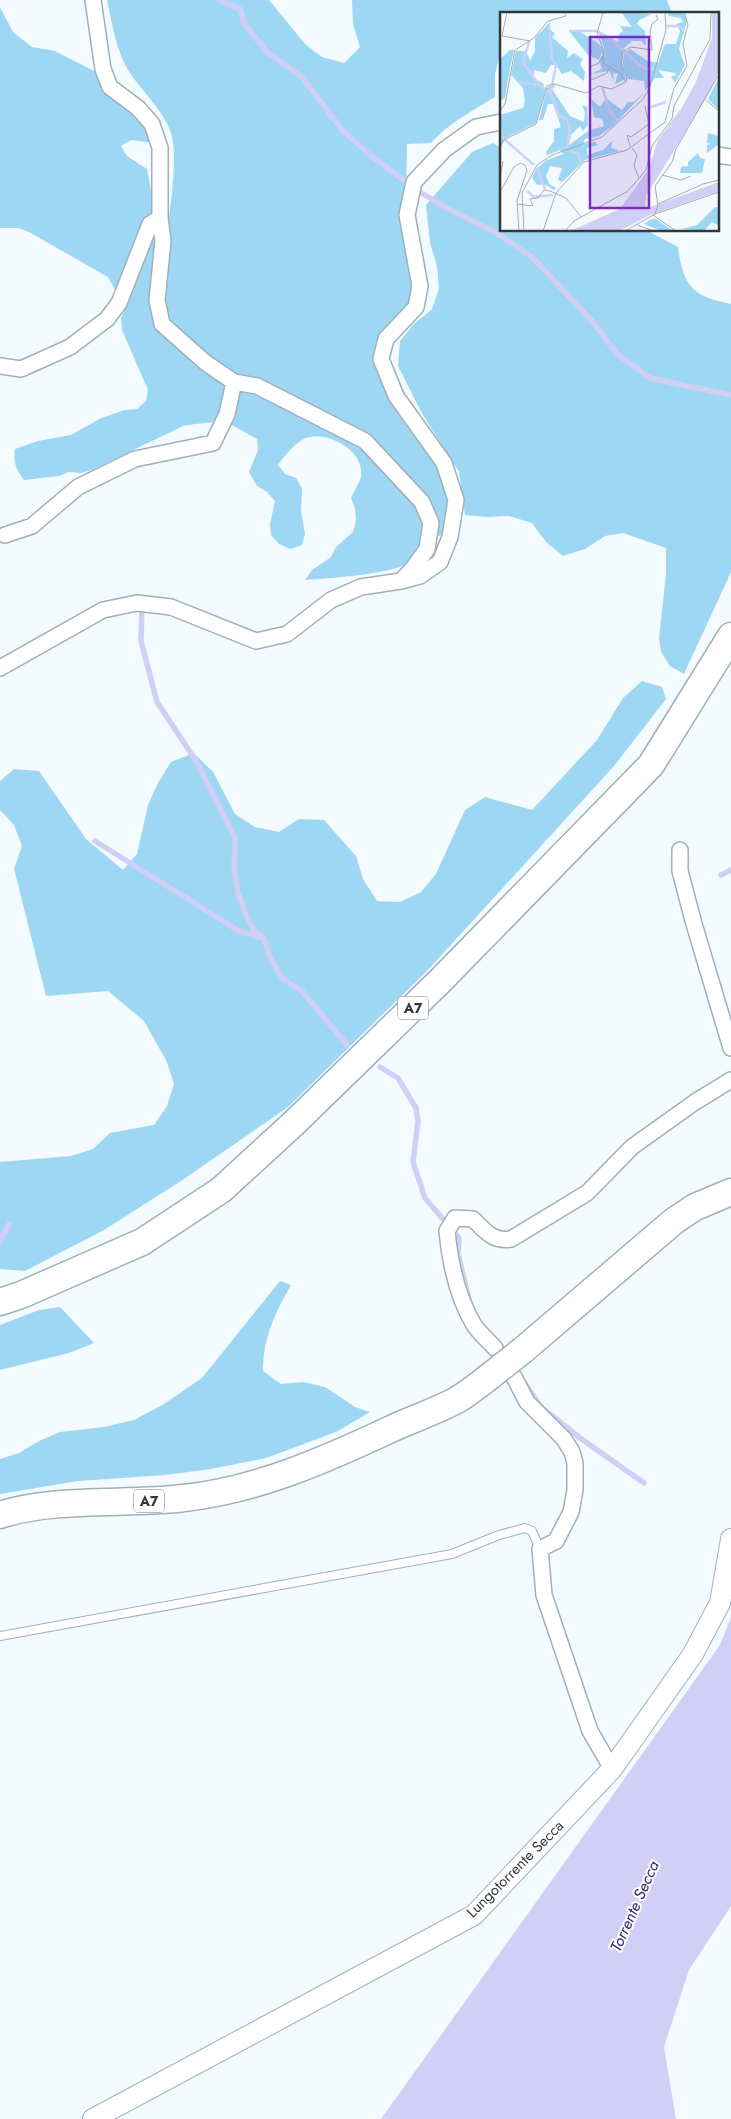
<svg xmlns="http://www.w3.org/2000/svg" width="731" height="2119" font-family="Jost,sans-serif">
<style>
.green{fill:#9dd7f4}
.water{fill:#d1cff5}
.lines{fill:none;stroke-linecap:round;stroke-linejoin:round}
.stream{stroke:#d1cff5;stroke-width:5.5}
.lane-casing{stroke:#9fb0b9;stroke-width:10}
.street-casing{stroke:#9fb0b9;stroke-width:18}
.secondary-casing{stroke:#9fb0b9;stroke-width:22}
.highway-casing{stroke:#9fb0b9;stroke-width:29}
.lane{stroke:#fff;stroke-width:8}
.street{stroke:#fff;stroke-width:15}
.secondary{stroke:#fff;stroke-width:20}
.highway{stroke:#fff;stroke-width:26}
.highway-bridge-casing{stroke:#9fb0b9;stroke-width:29;stroke-linecap:butt}
.highway-bridge{stroke:#fff;stroke-width:26}
.labels{text-anchor:middle;stroke-width:4;stroke-linejoin:round;paint-order:stroke}
.shield{fill:#fff;stroke:#707477;stroke-width:1}
.shield-label{font-size:14px;font-weight:bold;fill:#32393d}
.street-label{font-size:15px;fill:#32393d;stroke:#fff}
.water-label{font-size:16px;font-style:italic;fill:#33256b;stroke:#fff}
.inset-river{fill:none;stroke:#d1cff5;stroke-width:2.5}
.inset-road{fill:none;stroke:#a6adb1;stroke-width:1}
.view{fill:#7b2cbf;fill-opacity:0.15;stroke:#7b2cbf;stroke-width:2.5}
.inset-edge{fill:none;stroke:#32393d;stroke-width:2.5}
</style>
<rect width="100%" height="100%" fill="#f4fbff"/>
<path class="green" d="M107 0H269L305 44 322 57 344 63 360 47 353 24 352 0H667L672 14H501V51L495 74V97C472 111 449 123 431 143L407 144 406 193 414 286 410 305 382 333C383 347 384 387 389 398 405 434 443 459 449 499 451 510 449 523 448 534L427 538C421 547 416 560 405 565 380 575 333 578 305 580L312 570 331 557 336 547 353 532 356 520 355 509 351 498C354 491 359 484 361 477 366 450 323 427 302 440 294 445 284 456 278 465L285 474 296 478 302 488 301 511 305 534 302 545 290 549 279 544 271 535 270 524 275 501 267 492 257 486 249 472 258 450 257 439 232 425 219 422 195 424 183 426 92 470 81 473 69 472 59 476 24 480C16 469 13 462 15 449L38 441 71 435 101 418 125 410 137 409 146 401 148 390 122 330 121 318 130 299 148 245 168 225C171 199 178 158 171 133 164 112 145 94 132 76 116 53 113 27 107 0Z
M0 7 13 32 32 47 55 51 96 72 117 99 142 122 149 132 153 143 131 140 121 146 127 156 147 169 153 200 152 212 136 242 122 282 115 290 108 277 29 232 18 228H0Z
M493 143 501 148V230H646L678 247C683 286 692 296 731 304V572L684 674 670 666 661 652 659 639 666 574V548L623 533 605 536 585 549 563 556 546 542 532 523 509 516 487 517 465 515 459 472 421 412 398 366 400 341 414 324 432 309 439 288 437 266 430 243 426 205 472 152Z
M642 681 662 687 666 699 614 766 428 970 288 1107 181 1181 104 1230 25 1271 0 1269V1162L71 1156 93 1149 110 1133 154 1125 167 1106 174 1084 167 1062 144 1021 108 991 46 996 14 869 22 846 14 825 0 810V781L14 769 39 771 86 839 123 870 137 854 148 805 158 783 171 762 194 753 213 772 235 814 255 827 279 832 299 819 324 820 356 856 363 879 377 901 400 902 421 892 436 874 465 810 485 797 532 810 597 740 623 698Z
M280 1281 291 1285C275 1313 263 1338 263 1371L281 1384 303 1382 325 1387 355 1407 370 1412 336 1432 266 1458 211 1469 165 1475 78 1481 0 1494V1459L19 1453 39 1441 60 1432 104 1427 134 1420 164 1404 202 1378Z
M60 1307 94 1343 69 1353 0 1370V1325L39 1310Z"/>
<path class="water" d="M731 1617V1906L689 1970 664 2047 676 2119H381L720 1645Z"/>
<g class="lines">
<path class="stream" d="M219 0 240 9 244 23 267 52 302 77 342 130 370 155 420 192 450 210 495 232 532 257 593 322 617 354 650 378 731 395
M142 607 141 641 157 702 196 761 235 838 234 868 238 893 247 917 255 932 264 939 271 960 283 979 303 992 347 1045
M95 841 239 931 261 938
M721 875 731 870
M380 1067 398 1078 416 1108 418 1121 413 1162 425 1198 459 1238 458 1254 470 1303
M0 1242 9 1224
M524 1382 541 1407 580 1438 644 1483"/>
<g class="lane-casing">
<path id="lane" d="M0 1636 452 1554 499 1535 525 1528 532 1531 540 1549"/>
</g>
<g class="street-casing">
<path id="street" d="M93 0 103 69 110 87 138 108 152 124 160 148V218L163 241 157 300 162 324 206 363 234 382 257 386 365 441 422 502 431 523 427 549 414 567 402 580
M717 155 731 157
M0 366 21 369 70 347 107 319 119 303 150 224 160 218
M5 535 32 526 78 487 135 459 213 443 227 414 234 382
M0 668 103 610 137 603 171 607 256 641 287 634 331 600 361 587 401 581 420 576 440 562 450 537 456 500 444 463 396 396 381 359 386 339 416 307 420 286 407 215 414 182 444 150 476 127 501 122
M680 850V871L694 924 731 1048
M495 1348C488 1340 479 1333 474 1325 457 1297 450 1262 447 1231L455 1218 473 1219C485 1231 493 1242 511 1239L587 1193 632 1147 695 1102 731 1080
M514 1377 527 1402 564 1439 572 1452 575 1463V1490L571 1512 556 1541 540 1549 544 1595 590 1731 612 1769"/>
</g>
<g class="secondary-casing">
<path id="secondary" d="M93 2119 474 1915 612 1769 693 1654 720 1603 731 1539"/>
</g>
<g class="highway-casing">
<path id="highway" d="M0 1302 21 1295 142 1242 221 1190 293 1124 440 981 651 765 731 636
M523 1350 674 1221 695 1207 731 1192
M0 1515C54 1497 127 1505 184 1498 257 1490 325 1460 391 1429 413 1419 436 1411 457 1400 467 1394 476 1387 485 1380"/>
</g>
<use href="#lane" class="lane"/>
<use href="#street" class="street"/>
<use href="#secondary" class="secondary"/>
<use href="#highway" class="highway"/>
<g class="highway-bridge-casing">
<path id="highway-bridge" d="M485 1380 523 1350"/>
</g>
<use href="#highway-bridge" class="highway-bridge"/>
</g>
<g class="labels">
<g class="shield">
<rect x="398" y="996.5" width="30" height="23" rx="4"/>
<rect x="134" y="1489.5" width="30" height="23" rx="4"/>
</g>
<g class="shield-label">
<text x="413" y="1013">A7</text>
<text x="149" y="1506">A7</text>
</g>
<g class="street-label">
<text transform="translate(515 1869) rotate(-45)" y="5">Lungotorrente Secca</text>
</g>
<g class="water-label">
<text transform="translate(634 1906) rotate(-66)" y="6">Torrente Secca</text>
</g>
</g>
<g transform="translate(500 12)">
<rect width="219" height="219" fill="#f4fbff"/>
<path d="M121 0 152 2 139 8 137 12 145 19 146 34 141 29H132L123 37 121 52 126 67 115 72 118 61 113 62 114 69 109 59 91 62 102 57 100 51 104 36 98 19 118 30 119 22 123 19 120 14 132 15ZM167 0H183L187 9 179 37 185 53 175 71 171 64H176L175 61 158 58 164 66H155L145 79 144 69 128 67 122 55 124 42 130 37 148 49 158 51 165 32H176L180 19 176 12 183 10 181 6 169 4ZM51 9 49 16 55 22 52 25 68 39 67 46 74 41 83 47 80 52 85 60 84 69 71 59 62 62 56 53H51L46 61 34 58V67L43 71 45 79 36 111 6 126 0 134V103L23 96 25 89 23 76 11 63 16 39H26L30 49 35 39V26ZM70 20H80L98 31 103 37 99 48 88 43ZM10 38H14L10 57 5 86 0 89V47ZM219 65V98L208 87ZM52 73 56 74 52 77 70 104 84 110 85 100 82 93 87 95 88 113 83 119 80 114 71 123 69 133 88 119 104 114 102 107 94 105 91 87 100 95 106 86 122 98 128 90H133L144 81 113 114 99 124 85 127 83 132 95 130 98 133 87 136V143L103 138 113 128 111 136 120 139 85 148 62 170 58 168 62 156 50 154 46 164 49 172 56 176 54 178 44 172 37 173 32 166 36 157 47 148 63 142 60 138 47 143 46 140 54 129V117L61 115 53 92H48L43 108H39L47 76ZM208 121 219 124V132L207 141V133L211 132 207 131ZM198 141 200 146 205 147 202 161H180L181 155 188 154V150ZM215 195H219V214L212 210 204 219 181 217 197 213ZM151 207H156L173 219H161L144 212Z" fill="#9dd7f4"/>
<path d="M212 0H219V58L210 80 146 184 145 197 219 170V179L150 203 119 219H70L120 197 148 158 158 128 181 97 196 70 212 26Z" fill="#d1cff5"/>
<path class="inset-river" d="M49 14 52 47 56 53 51 79M167 14H178L184 18M69 19H97L110 26 143 56 154 57M29 30 23 50 39 73 51 81 59 104 67 107 70 117 67 136M18 70 39 73M102 75 110 99 117 108M148 96 166 90M0 115 2 125 34 153M70 139 78 141 81 150M37 156 45 177M27 179 34 185 53 183"/>
<path class="inset-road" d="M7 0 2 24 30 29M110 0 103 1 97 21 103 37V51L120 61 125 69M90 55 99 51 102 44M91 68 107 61 109 56M206 88 219 99M0 99 5 92 15 38 34 26 48 9 66 4 64 0M130 134 127 123 131 125 149 112 145 94M0 136 4 128 36 112 47 74 54 72 86 81 99 74 111 77 126 70 127 65 121 54 123 40 131 35 152 38 150 19 152 12 158 7 156 3M132 136 137 143 134 154 139 166M162 163 181 168 191 164M0 167 3 149M0 180 14 155 20 151 25 153 27 158 17 189 19 219M17 192 33 194 30 187 38 186 44 178 50 179 66 186 81 205M158 192 203 172 219 168M155 202 158 193 155 174 172 150 176 137 219 62M153 203 176 219M137 213 154 219M24 219 22 181 37 153 52 143 102 125 143 87 150 75 166 18 165 0M43 219 56 181 84 150 127 138 165 110 174 76 187 54 183 32 188 12 184 0M65 219 74 209 128 179 146 158 152 134 172 107 174 94 210 27 211 0M125 219 155 202 219 180"/>
<path class="view" d="M90 25H149V196H90Z"/>
<rect width="219" height="219" class="inset-edge"/>
</g>
</svg>
